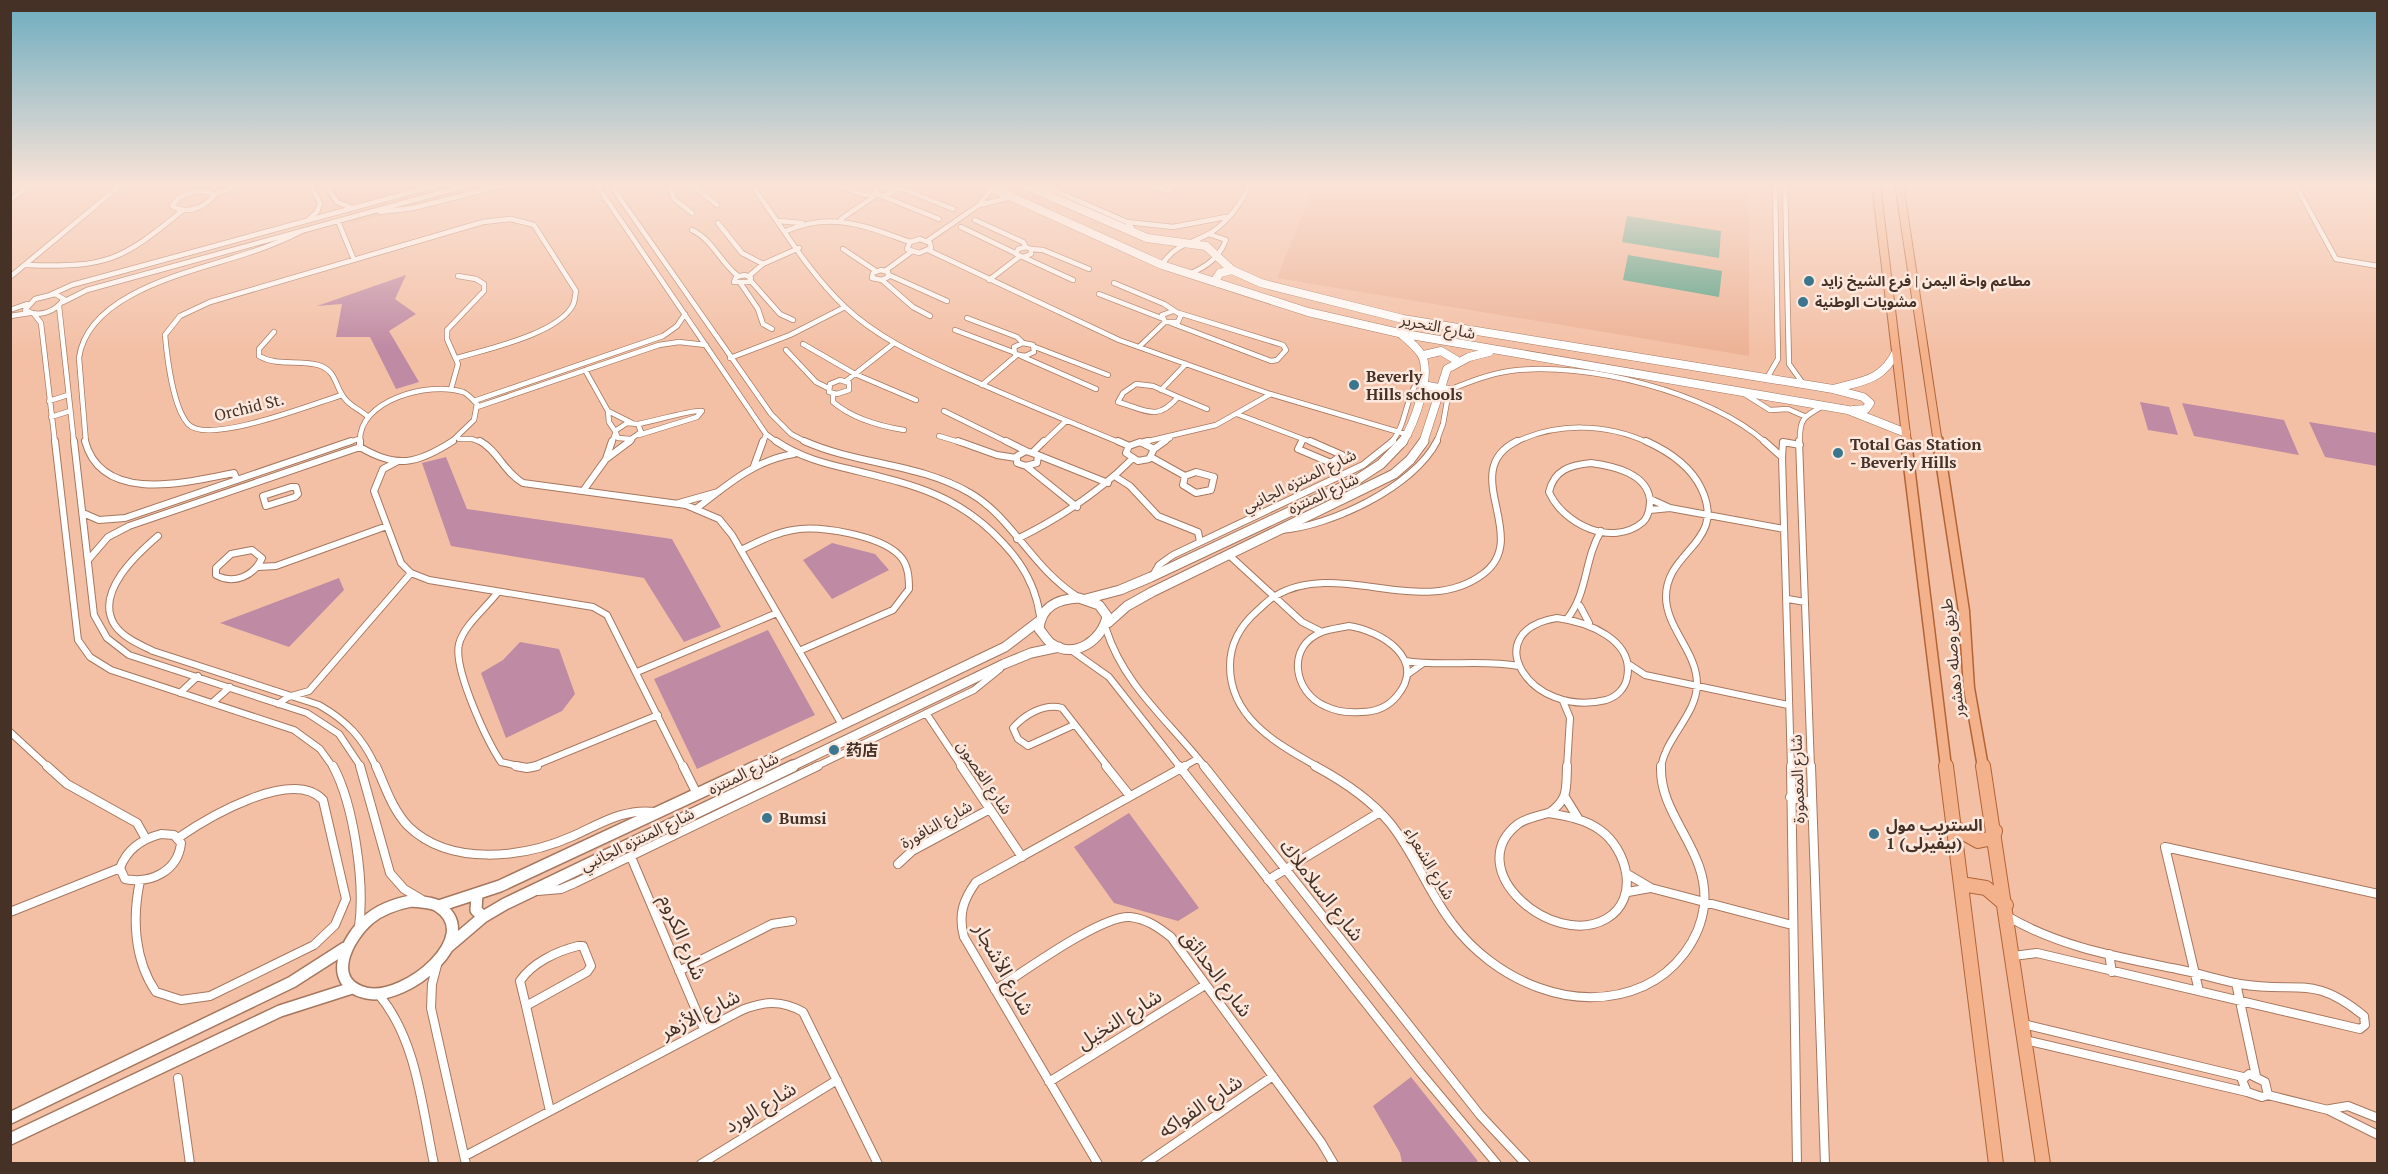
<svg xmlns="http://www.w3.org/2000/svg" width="2388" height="1174" font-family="'PT Serif','Noto Sans Arabic','Noto Sans SC',serif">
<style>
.built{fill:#edb397}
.green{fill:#bf8aa4}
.water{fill:#529f84}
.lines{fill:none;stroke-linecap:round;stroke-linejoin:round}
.street-far2-casing{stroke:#a6775f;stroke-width:6}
.street-far1-casing{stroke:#a6775f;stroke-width:8}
.street-casing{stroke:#a6775f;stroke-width:10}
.secondary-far2-casing{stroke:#a6775f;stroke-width:9}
.secondary-far1-casing{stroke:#a6775f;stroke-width:11}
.secondary-casing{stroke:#a6775f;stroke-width:14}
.primary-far2-casing{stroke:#b26437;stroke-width:10}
.primary-far1-casing{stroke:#b26437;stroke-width:13}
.primary-casing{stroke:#b26437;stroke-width:16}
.street-far2{stroke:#fff;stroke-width:4.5}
.street-far1{stroke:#fff;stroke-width:6}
.street{stroke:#fff;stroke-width:8}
.secondary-far2{stroke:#fff;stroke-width:8}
.secondary-far1{stroke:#fff;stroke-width:9}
.secondary{stroke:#fff;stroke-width:11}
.primary-far2{stroke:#f4b28c;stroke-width:8}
.primary-far1{stroke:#f4b28c;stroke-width:10}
.primary{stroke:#f4b28c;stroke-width:14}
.poi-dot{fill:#3b758e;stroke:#fde8de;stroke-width:2}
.labels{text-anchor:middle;stroke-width:5;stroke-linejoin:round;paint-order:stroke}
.far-poi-label{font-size:14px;font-weight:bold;fill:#463127;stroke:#fde8de;text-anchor:start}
.street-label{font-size:16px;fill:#463127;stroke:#fde8de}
.poi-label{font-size:16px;font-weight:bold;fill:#463127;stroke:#fde8de;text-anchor:start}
.near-street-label{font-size:20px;fill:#463127;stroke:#fde8de}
</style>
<rect width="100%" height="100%" fill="#f3c0a6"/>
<path class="built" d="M329 184H493L351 224Z
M1315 184H1749V356L1277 278Z"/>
<path class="green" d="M406 275 395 299 416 314 389 331 419 382 396 389 370 337H336L342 304 317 306Z
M2140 402 2169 407 2178 435 2148 430Z
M2182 403 2284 420 2299 455 2194 436Z
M2309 422 2377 433V466L2325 457Z
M446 457 467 509 672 539 721 627 684 642 644 578 451 546 422 463Z
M832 543 875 554 889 570 832 599 803 560Z
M339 578 344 590 289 647 220 623Z
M768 630 815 715 697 769 654 679Z
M520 642 559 649 575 694 562 711 506 738 481 673 503 660Z
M1129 813 1199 908 1178 921 1114 903 1074 847Z
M1411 1077 1477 1160 1478 1163H1402L1400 1153 1373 1106Z"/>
<path class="water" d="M1627 216 1721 231 1719 258 1622 242Z
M1628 255 1722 271 1719 297 1623 280Z"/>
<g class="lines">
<g class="street-far2-casing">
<path id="street-far2" d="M325 184 337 202 352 208
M561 184 570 186
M596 184 766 434 778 443
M610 184 771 414 791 434 808 443
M669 184 674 199 692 213
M691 184 717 205
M751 184C781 225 808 272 845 307 877 337 914 354 954 372 1009 397 1065 420 1121 443
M833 184 864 195 876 194
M1040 184 1127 222 1134 231
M1147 184 1167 191 1178 184
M1785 184 1789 364 1804 385
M2295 184 2336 259 2378 266
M882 187 890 188 892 192 885 196 876 194 875 190Z
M891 189H903L953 209
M197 191 210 192 213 197C202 209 186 214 172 206L179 197Z
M213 195 243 184
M882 196 939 219
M10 200 31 184
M980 205 1011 197
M380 212 413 208 508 184
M309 219 317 212 320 203 310 184
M841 219 876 195
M975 220 1023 242 1026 247
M338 221 354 260
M779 221 802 223
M1127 222 1173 227 1226 217
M718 223 742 253 763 264
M961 227 1015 253
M692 230C713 240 720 262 738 276
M786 231C833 211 864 226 910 242
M920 239 930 243 931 248 919 253 907 249 910 242Z
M927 241 979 205 992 188
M1026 247 1031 249V254L1023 257 1016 254 1018 249Z
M843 249 876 271
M1031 249 1043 250 1089 269
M928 250 1119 340 1270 394 1409 435
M1023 257 1073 280
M26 265C107 268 121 261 183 210
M1162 265C1175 243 1193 244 1212 232 1230 220 1241 202 1251 184
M881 270 888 272V277L882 280 872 278 873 273Z
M885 271 911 252
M1189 274C1206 267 1219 258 1226 240L1209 234
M745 275 751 278 749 282H734L736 277Z
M889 275 947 301
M749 276 763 264 799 248
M10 277 122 184
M750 280 780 314 793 320
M882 280 913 307 930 316
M989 280 1019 257
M1114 283 1164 304 1181 315 1178 322H1165L1162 315 1173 311
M741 284 758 309 763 324 772 329
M55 294 64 299C55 312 39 318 25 310L35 299Z
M1099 294 1161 318
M50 295 72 285 441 184
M63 302 87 290 472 184
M59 306 74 443
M10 310 27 304
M34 314 41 323 55 443
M10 316 30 313
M967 318 1017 337 1023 343
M1171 323 1271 361 1277 360 1286 350 1283 345 1179 313
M955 330 1013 352
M274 332 259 349V356C278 367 298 359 318 365 338 371 334 387 346 400 352 407 361 410 368 417
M1023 343 1033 345 1034 352 1025 356 1015 354 1014 347Z
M803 344 855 374 916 400
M1035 347 1108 375
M1139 347 1165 322
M786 350 816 382 828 388
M1021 356 1096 389
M730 358 790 335 845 307
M585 370 608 411 609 422 615 431
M1767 378 1778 359 1775 184
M840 380 849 383V390L837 394 829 392 830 384Z
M846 381 893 344
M1136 384 1153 386 1178 397C1157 422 1146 410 1118 402L1123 393Z
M982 385 1017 355
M451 389 458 364 447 339V330L484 291V284L476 279 458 276
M1161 390 1186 364
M1743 393 1770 410 1788 409 1804 416
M833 394V402C853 419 879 426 904 430
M342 395C315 403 208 446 188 424 173 407 167 357 165 335L180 316 210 302 483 222 511 219 534 225 576 291C575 295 575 301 573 305 558 334 487 349 457 358
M1178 397 1207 409
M49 401 68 395
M474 401 663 336 677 326 685 314
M477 407 659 345 679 342 706 345
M608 411 632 423
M944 411 1009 443
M1237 414 1303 439
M51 417 70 411
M627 423 638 424 641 432 631 439 618 438 615 431Z
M638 424C651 422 694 409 702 411L697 417 639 435
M939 436 962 443
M459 439H472L483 443
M1144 442 1216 425 1269 395
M86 443 79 358C88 291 196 271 248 253 268 247 286 239 304 230
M347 443 358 439
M360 443C357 400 429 381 463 392 468 394 473 400 477 404L474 420 450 443
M612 443 615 434
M628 443 632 440
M763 443 766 434
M1043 443 1066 421
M1138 443H1143
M1163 443 1170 438
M1301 443 1303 439 1314 443
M1391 443C1409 422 1404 392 1424 375
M1436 443 1443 424 1449 390C1469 382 1489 374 1510 371 1585 361 1710 392 1766 443
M1514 443C1556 422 1606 423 1649 443
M1783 443H1788
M1800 443C1799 419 1803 417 1823 406"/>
</g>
<g class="street-far1-casing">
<path id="street-far1" d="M55 441 78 640 90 657 111 670 294 730 320 749 333 767
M74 441 94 615 107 638 129 655 307 713 339 734 361 767
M85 441C102 505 188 482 234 473L237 480
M360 441V447C397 469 417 464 453 441
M480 441C498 451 504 472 523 483L686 505 719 519 732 535 842 725
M776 441C799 457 826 464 853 470 914 485 959 495 1003 543 1023 564 1036 587 1040 616
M804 441C858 465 919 463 970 493 1012 517 1032 568 1078 597
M958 441 997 455 1016 458
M1006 441 1026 451
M1118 441 1129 446
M1302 441 1298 449 1331 463 1342 455 1310 441
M1646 441C1668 451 1690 465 1701 488 1728 543 1665 550 1666 598 1667 629 1697 652 1697 684 1697 714 1666 737 1661 767
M1764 441 1782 457
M1799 441 1811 767
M1140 442 1154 449 1149 459 1138 461 1126 453 1129 446Z
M1144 442 1148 441
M1154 449 1165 441
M1026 451 1038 455 1037 463 1026 466 1017 463V456Z
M1033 452 1044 441
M1038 455 1108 483
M1151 457 1185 476
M606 459 630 441
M398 461 383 469 374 491 401 563 411 573 429 580 593 607 607 615 683 767
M1591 463C1613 466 1647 473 1650 500 1650 508 1649 516 1643 522 1612 548 1563 524 1549 492 1554 470 1570 465 1591 463Z
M754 466 763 441
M1026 466 1077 507
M1196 472 1214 477 1211 490 1196 493 1183 485 1185 476Z
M1116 477 1130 486 1158 516 1198 532 1200 542
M291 487H296L298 494 295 497 266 506 263 496Z
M583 491 606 459 612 441
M1650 499 1670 508 1784 529
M679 503 718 492
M697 508C727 485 755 460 794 454
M1650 510 1670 508
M83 513 99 520 125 518 351 441
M1280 530C1329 527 1414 487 1437 441
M158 536C137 554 95 592 114 624 122 637 139 644 153 651L319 705C347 721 363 738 376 767
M1017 539C1060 518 1098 493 1132 459
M252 550 262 558C254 576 234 585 216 575V568L231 554Z
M741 550C758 542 774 533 793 530 819 525 879 535 899 555 908 564 909 576 909 589L893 610 799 651
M1229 555 1302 622 1320 631
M89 559 108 537 129 526 360 447
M258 567 276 566 387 526
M1152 577 1159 565 1173 555 1363 465 1393 441
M498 592C486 608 464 625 459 644 453 669 487 741 501 762L523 767
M1788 599 1805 602
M1580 606 1589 623
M1557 618C1588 622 1635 640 1627 678 1625 688 1617 697 1606 700 1529 719 1476 631 1557 618Z
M1567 619C1588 593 1584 559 1601 531
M1349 626C1381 631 1428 659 1397 696 1388 707 1375 712 1361 712 1348 713 1337 712 1325 706 1293 692 1286 646 1322 632 1330 629 1340 628 1349 626Z
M1106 629C1124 686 1169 721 1205 767
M1071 650 1109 677 1180 767
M1405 661C1443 667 1481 659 1519 666
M1630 665 1645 675 1788 705
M637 672 777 613
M1408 674 1422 664
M180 693 198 676
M1563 701 1570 718 1567 767
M212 703 230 687
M278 704 288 697 309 691 411 573
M926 713 962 767
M1074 725 1028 746 1018 739 1013 728C1024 715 1044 703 1062 708L1108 767
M10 732 48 767
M531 767 658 715
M815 767 974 690 1000 669
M1183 767 1197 759
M1318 767C1278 744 1230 719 1230 666 1230 643 1240 626 1257 611 1263 606 1268 600 1275 596 1339 558 1422 620 1483 574 1533 537 1456 471 1517 441
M1791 767 1782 457 1783 442 1800 445"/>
</g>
<g class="street-casing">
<path id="street" d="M47 766 67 784 137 823 146 839
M333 766C354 805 365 883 359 927
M360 766 390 873 404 889 421 899
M376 766C385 786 392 809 408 826 450 867 524 858 573 836 600 824 624 808 655 812
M516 766 527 768 537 766
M683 766 697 794
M961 766 1022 857
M1106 766 1130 796
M1179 766 1420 1072 1497 1164
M1204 766 1480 1115 1526 1164
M1315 766C1343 781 1370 799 1390 823 1415 854 1428 892 1452 923 1494 980 1576 1017 1644 986 1675 972 1700 940 1704 906 1710 850 1659 817 1661 766
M1791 766 1797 1164
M1811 766 1825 1164
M1565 797 1578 818
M1790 797 1811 802
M1548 813C1566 816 1585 819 1600 830 1627 849 1641 899 1606 919 1552 949 1460 869 1518 824 1526 818 1539 816 1548 813Z
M1549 813C1569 799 1566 789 1567 766
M161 834 174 835 181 843C178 871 151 884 125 879L120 868C127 849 142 839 161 834Z
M631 857 704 1029
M898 864 912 851 990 809
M1629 875 1651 888 1792 925
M1268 880 1380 812
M140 881C132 918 134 960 156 992L181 1000 210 996 314 945 335 925 346 899 323 800C292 767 207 818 178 838
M538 891 561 889 575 883 818 766
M1628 892 1650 888
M10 912 120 868
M2007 916C2059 947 2118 957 2177 969 2198 973 2219 980 2240 984 2298 994 2312 973 2364 1016L2365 1025 2360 1029 2037 953 2013 956
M578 946H583L591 966 587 972 526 1006 520 981C532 963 557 951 578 946Z
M2109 954 2112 972
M437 965 432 984 431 1008 466 1164
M679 971 772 924 792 921
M2236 983 2256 1076
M995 990C1022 973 1101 915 1130 917 1147 919 1158 927 1171 937L1321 1142 1334 1164
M2199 991 2165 847 2378 894
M379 995C417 1040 422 1108 434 1164
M526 1006 550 1111
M2023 1024 2243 1077
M2025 1040 2247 1092
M2249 1074 2265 1082 2268 1095 2262 1097 2247 1092 2242 1080Z
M178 1078 190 1164
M1049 1082 1205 985
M2268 1095 2328 1110 2378 1135
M2330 1109 2348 1106 2378 1118
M465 1156 742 1010C764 1001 782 1000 803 1012L878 1164
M701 1164 837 1080
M1098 1164 964 937C958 915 963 900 976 882L1185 766
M1145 1164 1273 1076"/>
</g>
<g class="secondary-far2-casing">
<path id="secondary-far2" d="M983 184 1162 265 1308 312 1399 333 1848 410 1906 433
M1022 184 1147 238 1206 246 1232 270 1261 283 1403 319 1833 389C1862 381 1882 381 1896 352
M1218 283 1216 279 1220 273 1232 270
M1401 334C1408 340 1416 346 1421 354 1433 374 1414 424 1402 443
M1424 355 1441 351 1456 360
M1423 385 1449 390
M1836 390 1863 397 1870 403 1866 409 1853 410
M1423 443 1447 369 1469 357 1489 352"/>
</g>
<g class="secondary-far1-casing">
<path id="secondary-far1" d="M1079 598 1099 605 1107 616C1103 639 1075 660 1052 644 1047 641 1043 633 1039 629 1041 606 1058 599 1079 598Z
M1086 599 1120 590 1151 577 1355 481 1381 464 1403 441
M1108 623 1127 606 1152 592 1394 474 1410 460 1424 441
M754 767 1005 647 1039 621
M790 767 1004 664 1031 653 1059 647"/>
</g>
<g class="secondary-casing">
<path id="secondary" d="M477 894 476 910 483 917
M411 901C419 902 431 902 438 906 485 936 406 1002 366 993 324 983 347 938 369 919 381 909 396 904 411 901Z
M439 906 500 886 757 766
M449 946 483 917 505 904 793 766
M10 1118 292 982 345 948
M10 1139 280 1011 352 988"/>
</g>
<g class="primary-far2-casing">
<path id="primary-far2" d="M1876 184 1907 443
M1899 184 1938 443"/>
</g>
<g class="primary-far1-casing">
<path id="primary-far1" d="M1906 441 1946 767
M1938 441 1964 611 1969 688 1983 767"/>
</g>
<g class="primary-casing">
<path id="primary" d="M1946 766 1996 1164
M1983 766 2043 1164
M1955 828 1978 841 1993 838 1995 831
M1961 884 1986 888 2006 905"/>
</g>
<use href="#street-far2" class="street-far2"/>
<use href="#street-far1" class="street-far1"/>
<use href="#street" class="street"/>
<use href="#secondary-far2" class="secondary-far2"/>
<use href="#secondary-far1" class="secondary-far1"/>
<use href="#secondary" class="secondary"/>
<use href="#primary-far2" class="primary-far2"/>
<use href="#primary-far1" class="primary-far1"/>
<use href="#primary" class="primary"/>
</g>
<linearGradient id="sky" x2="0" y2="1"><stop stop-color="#6cacc0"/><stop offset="0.53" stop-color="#fae3d7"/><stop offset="1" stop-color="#fae3d7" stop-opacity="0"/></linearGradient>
<rect width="2388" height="349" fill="url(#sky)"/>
<g class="poi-dot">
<circle cx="1809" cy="281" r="6"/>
<circle cx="1803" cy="302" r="6"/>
<circle cx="1354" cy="385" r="6"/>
<circle cx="1838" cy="453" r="6"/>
<circle cx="834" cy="750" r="6"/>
<circle cx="767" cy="818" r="6"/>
<circle cx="1874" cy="834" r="6"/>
</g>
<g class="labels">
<g class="far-poi-label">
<text x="1821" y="286">مطاعم واحة اليمن | فرع الشيخ زايد</text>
<text x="1815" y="307">مشويات الوطنية</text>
</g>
<g class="street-label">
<text transform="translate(1438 326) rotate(11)" y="6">شارع التحرير</text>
<text transform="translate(249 407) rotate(-14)" y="6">Orchid St.</text>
<text transform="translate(1299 480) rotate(-26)" y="6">شارع المنتزه الجانبي</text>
<text transform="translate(1323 493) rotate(-25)" y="6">شارع المنتزه</text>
<text transform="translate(1952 658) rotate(-96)" y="6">طريق وصله دهشور</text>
<text transform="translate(743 773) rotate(-26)" y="6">شارع المنتزه</text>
<text transform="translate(985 777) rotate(56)" y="6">شارع الغصون</text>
<text transform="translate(1797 779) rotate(-92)" y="6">شارع المعمورة</text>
<text transform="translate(936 824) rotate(-30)" y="6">شارع النافورة</text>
<text transform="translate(637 839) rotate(-26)" y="6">شارع المنتزه الجانبي</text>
<text transform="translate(1430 863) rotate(59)" y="6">شارع الشعراء</text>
</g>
<g class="poi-label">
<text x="1366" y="382">Beverly<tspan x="1366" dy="18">Hills schools</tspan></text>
<text x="1850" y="450">Total Gas Station<tspan x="1850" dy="18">- Beverly Hills</tspan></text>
<text x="846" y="756">药店</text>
<text x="779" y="824">Bumsi</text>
<text x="1886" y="831">الستريب مول<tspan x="1886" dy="18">1 (بيفيرلى)</tspan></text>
</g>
<g class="near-street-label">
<text transform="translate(1322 890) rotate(52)" y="7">شارع السلاملاك</text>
<text transform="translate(683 937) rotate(67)" y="7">شارع الكروم</text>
<text transform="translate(1004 969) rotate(61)" y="7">شارع الأشجار</text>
<text transform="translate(1217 973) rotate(53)" y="7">شارع الحدائق</text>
<text transform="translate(700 1014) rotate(-27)" y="7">شارع الأزهر</text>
<text transform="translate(1119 1019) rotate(-32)" y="7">شارع النخيل</text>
<text transform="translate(1200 1106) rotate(-34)" y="7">شارع الفواكه</text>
<text transform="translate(760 1107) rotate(-31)" y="7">شارع الورد</text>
</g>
</g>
<rect width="2388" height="1174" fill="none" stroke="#463127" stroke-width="24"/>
</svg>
